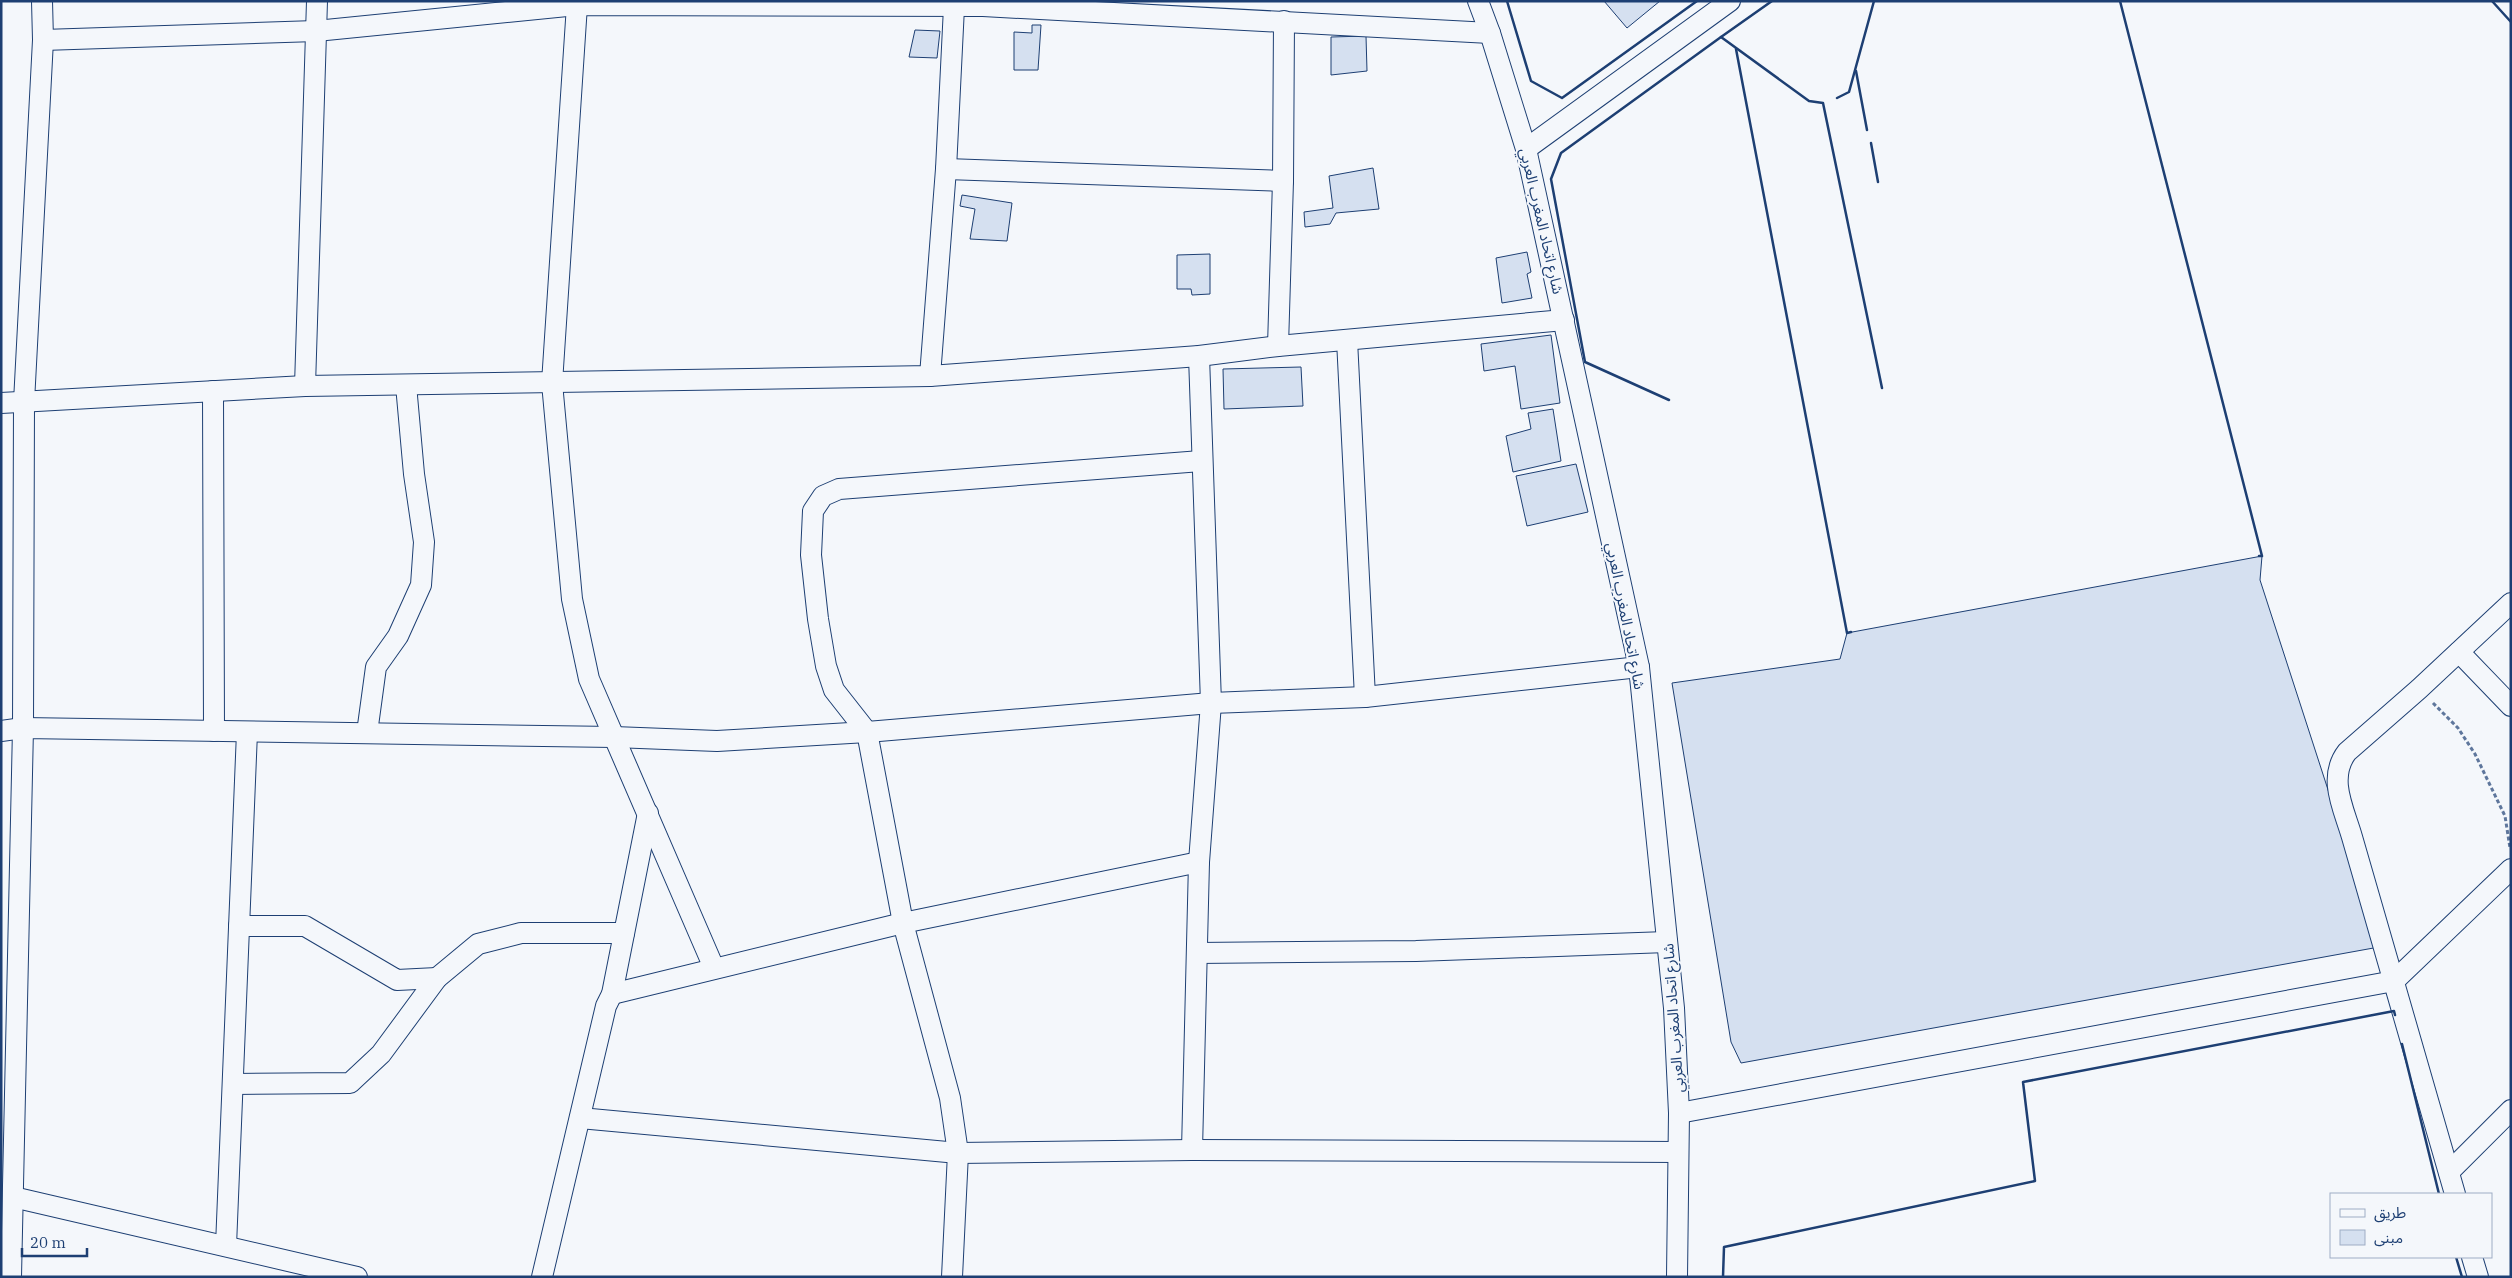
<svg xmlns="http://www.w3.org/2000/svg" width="2512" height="1278" viewBox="0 0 2512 1278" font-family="'IBM Plex Serif','Noto Sans Arabic',serif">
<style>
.building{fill:#d5e0f0;stroke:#1d3f73}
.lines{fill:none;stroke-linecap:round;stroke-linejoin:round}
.street-casing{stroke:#1d3f73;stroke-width:22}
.path{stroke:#5e769c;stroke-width:3;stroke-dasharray:4 2.5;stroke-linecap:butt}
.street{stroke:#f4f7fb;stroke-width:20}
.wall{stroke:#1d3f73;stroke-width:2.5}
.labels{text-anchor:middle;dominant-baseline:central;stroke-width:4;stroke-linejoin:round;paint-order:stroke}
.street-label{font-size:15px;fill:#1d3f73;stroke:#f4f7fb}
</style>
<rect width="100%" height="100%" fill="#f4f7fb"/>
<g class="building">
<polygon points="1604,1 1660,1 1627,28"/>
<polygon points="1032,25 1041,25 1038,70 1014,70 1014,32 1032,33"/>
<polygon points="915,30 940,31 937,58 909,57"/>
<polygon points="1366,36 1367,71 1331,75 1331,37"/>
<polygon points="1373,168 1379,209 1336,213 1330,224 1305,227 1304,212 1333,208 1329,176"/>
<polygon points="962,195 1012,203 1007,241 970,239 975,209 960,206"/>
<polygon points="1527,252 1531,272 1527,274 1532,298 1502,303 1496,258"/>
<polygon points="1210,254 1210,294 1192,295 1191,289 1177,289 1177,255"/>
<polygon points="1551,335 1560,403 1521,409 1515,366 1484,371 1481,344"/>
<polygon points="1301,367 1303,406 1224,409 1223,369"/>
<polygon points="1553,409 1561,461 1513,472 1506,436 1531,429 1528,413"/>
<polygon points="1576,464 1588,512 1527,526 1516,476"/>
<polygon points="2262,556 2260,580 2379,947 1741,1063 1731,1042 1672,683 1840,659 1847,633"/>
</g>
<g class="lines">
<g class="street-casing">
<g id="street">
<polyline points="1478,1 1490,33 1526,149 1639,667 1674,1008 1679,1113 1677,1277"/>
<polyline points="577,5 552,383 572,599 589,679 714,968"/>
<polyline points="43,40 316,31 577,5 983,6 1490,33"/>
<polyline points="1526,149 1730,1"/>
<polyline points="946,169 1283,181"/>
<polyline points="1347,340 1365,697"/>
<polyline points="1278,346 1283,181 1284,21"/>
<polyline points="930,376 946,169 954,7"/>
<polyline points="305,386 317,1"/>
<polyline points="213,391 214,731"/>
<polyline points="1,403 305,386 930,376 1199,356 1278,346 1564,320"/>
<polyline points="2459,652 2511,706"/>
<polyline points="1,731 23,728 614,737 717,741 867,732 1211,703 1365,697 1639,667"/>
<polyline points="367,733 376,667 398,636 421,585 424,542 414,474 406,385"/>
<polyline points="239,926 305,926 397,980 437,978"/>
<polyline points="1197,953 1416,951 1667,942"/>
<polyline points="612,994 903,923 1199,862"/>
<polyline points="233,1084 350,1083 381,1054 437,978 478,944 521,933 624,933"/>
<polyline points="1679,1113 2394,981 2511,869"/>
<polyline points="580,1118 958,1153 1192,1150 1678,1152"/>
<polyline points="1192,1150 1199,862 1211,703 1199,356"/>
<polyline points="2449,1172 2511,1110"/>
<path d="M 2455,1194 L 2352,837 C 2344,809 2327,778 2347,752 L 2419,689 L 2511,603"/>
<polyline points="13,1197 357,1277"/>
<polyline points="226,1246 247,732"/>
<polyline points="2472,1257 2478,1277"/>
<polyline points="11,1277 23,728 24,402 43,40 42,1"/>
<polyline points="542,1277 606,1006 612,994 648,813"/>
<polyline points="952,1277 958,1153 950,1098 903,923 867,732 834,690 826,666 818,619 811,555 813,511 823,496 839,489 1201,461"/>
</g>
</g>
<polyline class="path" points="2433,703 2458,728 2475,754 2505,816 2510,848"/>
<use href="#street" class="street"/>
<g class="wall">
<polyline points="1507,1 1531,81 1562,98 1697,1"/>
<polyline points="2120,1 2262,556 2259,556"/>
<polyline points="2492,1 2511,22"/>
<polyline points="1721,37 1772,1"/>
<polyline points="1736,49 1847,633 1851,632"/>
<polyline points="1856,71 1867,130"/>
<polyline points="1837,98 1849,92 1874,1"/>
<polyline points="1871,143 1878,182"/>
<polyline points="1669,400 1585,362 1551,179 1561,153 1721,37 1809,101 1823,103 1882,388"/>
<polyline points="2402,1044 2439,1194"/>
<polyline points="2456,1257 2462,1277"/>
<polyline points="1723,1277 1724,1247 2035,1181 2023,1082 2394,1011 2395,1015"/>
</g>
</g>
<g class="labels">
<g class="street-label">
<text transform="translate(1542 221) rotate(77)">شارع اتحاد المغرب العربي</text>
<text transform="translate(1626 616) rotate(79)">شارع اتحاد المغرب العربي</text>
<text transform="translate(1673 1018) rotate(-94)">شارع اتحاد المغرب العربي</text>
</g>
</g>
<rect width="2512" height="1278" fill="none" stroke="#1d3f73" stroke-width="5"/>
<rect x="2330" y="1193" width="162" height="65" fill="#f4f7fb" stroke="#9eadc5"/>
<rect x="2340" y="1209" width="25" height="8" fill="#f4f7fb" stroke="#9eadc5"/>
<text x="2374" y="1218" font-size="15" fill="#1d3f73">طريق</text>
<rect x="2340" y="1230" width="25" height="15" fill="#d5e0f0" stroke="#9eadc5"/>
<text x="2374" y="1243" font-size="15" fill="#1d3f73">مبنى</text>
<path d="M22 1248v8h65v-8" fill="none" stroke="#1d3f73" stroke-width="2.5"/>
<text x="30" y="1248" font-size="15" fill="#1d3f73" stroke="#f4f7fb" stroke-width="4" paint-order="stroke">20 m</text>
</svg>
